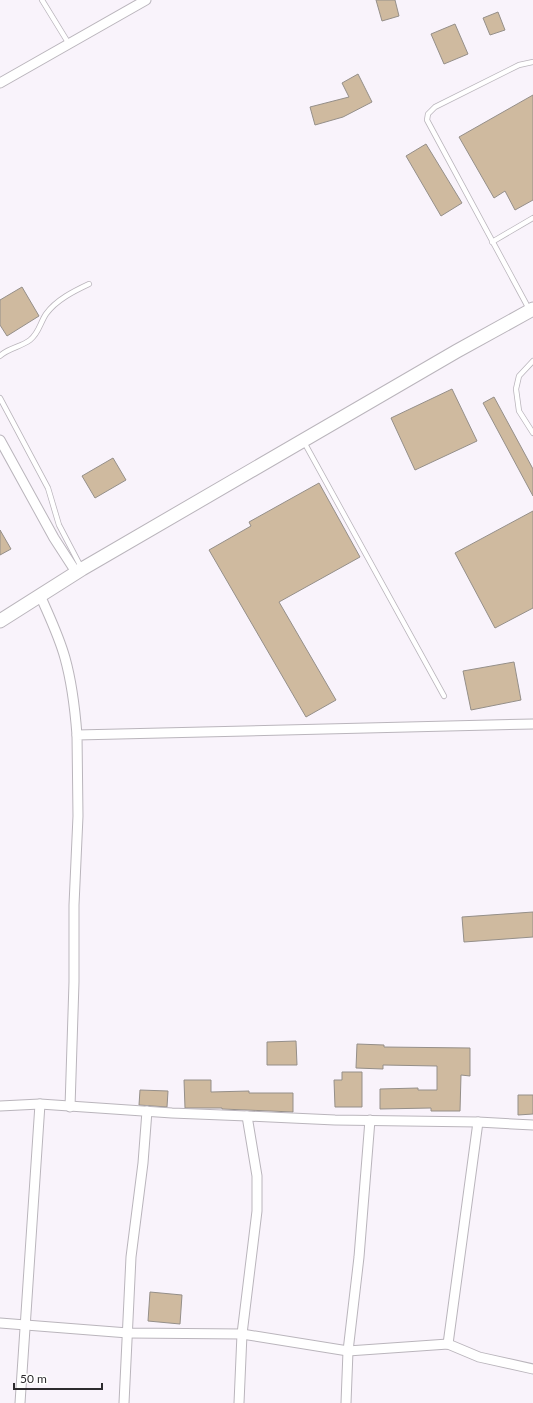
<svg xmlns="http://www.w3.org/2000/svg" width="533" height="1403" viewBox="0 0 533 1403" font-family="Lato,sans-serif">
<style>
.building{fill:#cfba9f;stroke:#958f89}
.lines{fill:none;stroke-linecap:round;stroke-linejoin:round}
.lane-casing{stroke:#bab5bc;stroke-width:6}
.street-casing{stroke:#bab5bc;stroke-width:11}
.secondary-casing{stroke:#bab5bc;stroke-width:15}
.lane{stroke:#fff;stroke-width:4.5}
.street{stroke:#fff;stroke-width:9}
.secondary{stroke:#fff;stroke-width:13}
</style>
<rect width="100%" height="100%" fill="#f9f3fb"/>
<g class="building">
<polygon points="376,0 395,0 399,16 382,21"/>
<polygon points="498,12 505,30 490,35 483,18"/>
<polygon points="455,24 468,54 444,64 431,34"/>
<polygon points="358,74 372,102 343,117 315,125 310,107 349,97 342,83"/>
<polygon points="533,95 533,200 515,210 505,191 494,198 459,137"/>
<polygon points="426,144 462,203 441,216 406,156"/>
<polygon points="22,287 39,316 7,336 0,325 0,300"/>
<polygon points="452,389 477,441 415,470 391,418"/>
<polygon points="494,397 533,469 533,496 483,403"/>
<polygon points="113,458 126,480 95,498 82,476"/>
<polygon points="319,483 360,557 279,602 336,700 306,717 209,550 251,526 249,522"/>
<polygon points="533,511 533,608 495,628 455,553"/>
<polygon points="0,530 11,549 0,555"/>
<polygon points="514,662 521,700 471,710 463,671"/>
<polygon points="533,912 533,937 464,942 462,917"/>
<polygon points="296,1041 297,1065 267,1065 267,1042"/>
<polygon points="357,1044 384,1045 384,1047 470,1048 470,1076 461,1075 460,1111 431,1111 431,1108 380,1109 380,1089 418,1088 418,1090 437,1090 437,1066 383,1065 383,1069 356,1068"/>
<polygon points="342,1072 362,1072 362,1107 335,1107 334,1080 342,1080"/>
<polygon points="184,1080 211,1080 211,1092 249,1091 249,1093 293,1093 293,1112 222,1109 222,1108 185,1108"/>
<polygon points="140,1090 168,1091 167,1107 139,1105"/>
<polygon points="518,1095 533,1095 533,1114 518,1115"/>
<polygon points="150,1292 182,1295 180,1324 148,1321"/>
</g>
<g class="lines">
<g class="lane-casing">
<g id="lane">
<polyline points="42,0 69,44"/>
<polyline points="492,242 533,218"/>
<polyline points="529,309 427,120 428,114 435,107 519,65 533,62"/>
<path d="M 0,356 C 8,348 21,347 30,340 C 39,333 40,323 46,314 C 56,300 74,291 89,284"/>
<polyline points="533,361 519,376 516,389 519,411 533,433"/>
<polyline points="0,398 48,488 59,525 81,567"/>
<polyline points="304,442 444,696"/>
</g>
</g>
<g class="street-casing">
<g id="street">
<polyline points="0,83 146,0"/>
<polyline points="0,440 54,538 76,572"/>
<path d="M 40,595 C 49,616 59,636 65,658 C 72,683 75,709 77,735"/>
<polyline points="0,1106 40,1104 172,1113 247,1116 335,1120 478,1122 533,1125"/>
<polyline points="70,1107 74,982 74,905 78,816 77,735 533,724"/>
<polyline points="0,1323 128,1333 242,1334 348,1351 448,1344 479,1357 533,1369"/>
<polyline points="448,1344 478,1122"/>
<polyline points="20,1403 40,1104"/>
<polyline points="124,1403 131,1257 143,1163 147,1111"/>
<polyline points="239,1403 242,1334 257,1211 257,1176 247,1116"/>
<polyline points="346,1403 348,1351 359,1257 370,1120"/>
</g>
</g>
<g class="secondary-casing">
<polyline id="secondary" points="0,621 82,569 457,351 533,309"/>
</g>
<use href="#lane" class="lane"/>
<use href="#street" class="street"/>
<use href="#secondary" class="secondary"/>
</g>
<path d="M14 1383v6h88v-6" fill="none" stroke="#2d2b2e" stroke-width="2"/>
<text x="20" y="1383" font-size="12" fill="#2d2b2e" stroke="#ffffff" stroke-width="3" paint-order="stroke">50 m</text>
</svg>
